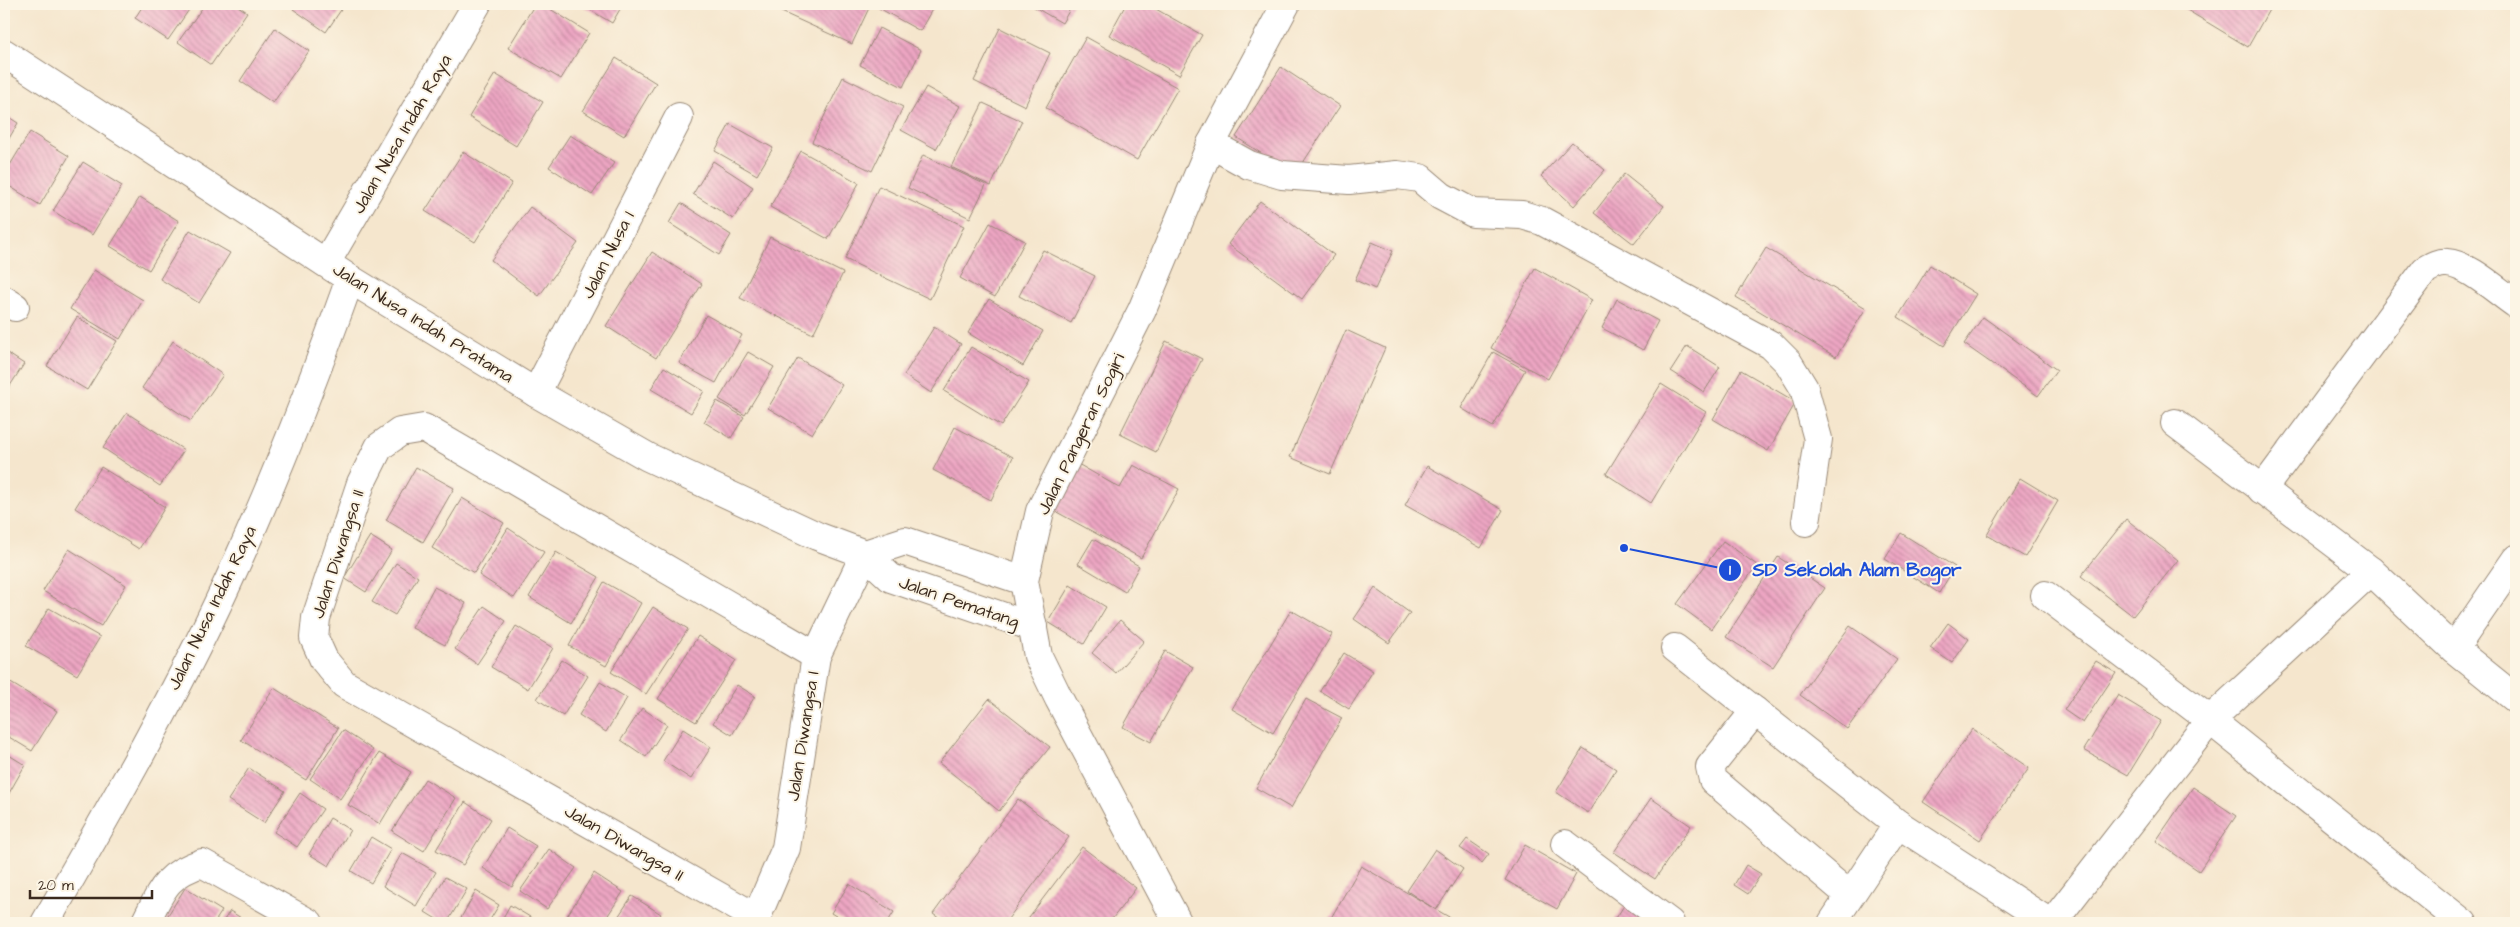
<svg xmlns="http://www.w3.org/2000/svg" width="2520" height="927" viewBox="0 0 2520 927" font-family="'Architects Daughter',sans-serif">
<style>
.building{fill:url(#building-back-hatch)}
.lines{fill:none;stroke-linecap:round;stroke-linejoin:round}
.street-casing{stroke:#988876;stroke-width:30}
.secondary-casing{stroke:#988876;stroke-width:30}
.street{stroke:#fff;stroke-width:28}
.secondary{stroke:#fff;stroke-width:28}
.labels{text-anchor:middle;dominant-baseline:central;stroke-width:4;stroke-linejoin:round;paint-order:stroke}
.street-label{font-size:18px;fill:#3b2a1e;stroke:#fcf5e5}
.leader{fill:none;stroke:#1d4ed8;stroke-width:2}
.callout-dot{fill:#1d4ed8;stroke:#fcf5e5;stroke-width:2}
.mark-label{font-size:15px;text-anchor:middle;font-weight:bold;fill:#fff}
.callout-label{font-size:19px;text-anchor:middle;font-weight:bold;fill:#1d4ed8;stroke:#fcf5e5;stroke-width:4;stroke-linejoin:round;paint-order:stroke}
</style>
<defs>
<pattern id="building-back-hatch" width="6" height="6" patternUnits="userSpaceOnUse" patternTransform="scale(1.25)"><rect width="6" height="6" fill="#eda6c3"/><path d="M-1 5l2 2M0 0l6 6M5-1l2 2" fill="none" stroke="#c1879e"/></pattern>
</defs>
<rect width="100%" height="100%" fill="#fcf5e5"/>
<filter id="ink" filterUnits="userSpaceOnUse"><feTurbulence type="fractalNoise" baseFrequency=".02" numOctaves="2"/><feDisplacementMap in="SourceGraphic" scale="10" xChannelSelector="R" yChannelSelector="G"/><feConvolveMatrix kernelMatrix="1 2 1 2 8 2 1 2 1" color-interpolation-filters="sRGB"/></filter>
<filter id="wash" filterUnits="userSpaceOnUse"><feTurbulence type="fractalNoise" baseFrequency=".0096" numOctaves="4" result="noise"/><feDisplacementMap in="SourceGraphic" scale="20" xChannelSelector="R" yChannelSelector="G"/><feGaussianBlur stdDeviation="1.12" result="paint"/><feColorMatrix in="noise" values="0 0 0 0 0 0 0 0 0 0 0 0 0 0 0 0 0 1.4 0 .05"/><feComposite in="paint" operator="in"/></filter>
<g filter="url(#wash)">
<rect width="100%" height="100%" fill="#f5e6cd"/>
<g id="blocks">
<g class="building">
<polygon points="144,4 193,4 168,40 135,18"/>
<polygon points="205,4 235,4 247,12 211,65 178,42"/>
<polygon points="297,4 345,4 326,32 293,9"/>
<polygon points="535,4 542,4 589,33 561,79 508,48"/>
<polygon points="580,4 623,4 612,23"/>
<polygon points="764,4 860,4 869,8 852,44"/>
<polygon points="879,4 935,4 920,31 877,7"/>
<polygon points="1029,4 1073,4 1062,23"/>
<polygon points="1126,4 1147,4 1202,35 1179,75 1109,35"/>
<polygon points="2177,4 2264,4 2270,8 2248,47"/>
<polygon points="275,28 309,51 273,103 240,81"/>
<polygon points="879,28 921,50 903,87 860,65"/>
<polygon points="1000,28 1050,53 1025,106 974,81"/>
<polygon points="1086,37 1178,88 1137,160 1046,108"/>
<polygon points="616,58 656,83 624,136 583,111"/>
<polygon points="1281,67 1340,106 1295,175 1236,137"/>
<polygon points="495,74 543,102 516,146 469,117"/>
<polygon points="843,77 903,107 872,171 812,142"/>
<polygon points="926,87 960,106 936,149 901,130"/>
<polygon points="983,103 1022,121 991,186 951,167"/>
<polygon points="4,114 18,123 4,147"/>
<polygon points="730,124 773,148 757,175 715,151"/>
<polygon points="30,132 69,156 40,205 4,183 4,175"/>
<polygon points="570,135 614,163 592,195 549,167"/>
<polygon points="1572,142 1605,170 1574,206 1541,176"/>
<polygon points="801,151 859,183 828,239 770,207"/>
<polygon points="463,152 512,183 475,242 425,211"/>
<polygon points="923,155 986,185 970,218 908,188"/>
<polygon points="713,161 753,187 733,219 693,194"/>
<polygon points="83,162 122,186 92,235 53,211"/>
<polygon points="1624,174 1664,206 1634,244 1594,213"/>
<polygon points="879,186 964,226 930,299 845,259"/>
<polygon points="140,197 179,221 149,270 110,246"/>
<polygon points="1260,201 1334,255 1302,299 1228,244"/>
<polygon points="681,203 731,235 719,255 669,223"/>
<polygon points="530,207 578,243 539,296 491,260"/>
<polygon points="990,223 1025,241 995,297 960,278"/>
<polygon points="190,230 230,253 199,303 160,279"/>
<polygon points="770,237 843,273 813,334 740,298"/>
<polygon points="1372,242 1393,251 1375,289 1355,280"/>
<polygon points="1766,248 1866,308 1836,357 1736,297"/>
<polygon points="1043,250 1095,276 1071,323 1019,296"/>
<polygon points="652,252 702,284 656,358 606,326"/>
<polygon points="1930,265 1976,294 1944,346 1898,317"/>
<polygon points="1535,268 1592,300 1548,379 1491,348"/>
<polygon points="94,270 143,300 120,339 70,309"/>
<polygon points="989,299 1043,331 1023,366 968,333"/>
<polygon points="1617,299 1658,321 1643,350 1602,328"/>
<polygon points="706,315 742,335 716,383 679,363"/>
<polygon points="77,317 117,341 87,390 47,366"/>
<polygon points="1983,317 2057,370 2038,396 1964,344"/>
<polygon points="934,327 961,344 931,393 904,375"/>
<polygon points="1346,330 1385,348 1330,474 1290,457"/>
<polygon points="173,341 223,375 191,421 142,388"/>
<polygon points="1166,341 1202,359 1156,452 1120,434"/>
<polygon points="1687,346 1720,367 1704,392 1671,371"/>
<polygon points="971,347 1029,382 1001,426 944,391"/>
<polygon points="4,351 24,364 4,395"/>
<polygon points="748,352 774,367 745,415 719,399"/>
<polygon points="1493,352 1525,370 1493,427 1461,408"/>
<polygon points="798,358 842,385 812,434 768,408"/>
<polygon points="664,367 704,391 691,413 651,389"/>
<polygon points="1741,370 1796,402 1768,451 1713,419"/>
<polygon points="1661,384 1706,412 1651,503 1606,474"/>
<polygon points="717,401 744,417 731,438 704,422"/>
<polygon points="127,413 184,450 160,486 103,448"/>
<polygon points="955,427 1013,457 991,500 933,470"/>
<polygon points="1078,464 1120,488 1133,465 1179,489 1141,558 1053,510"/>
<polygon points="1427,466 1503,510 1481,548 1405,505"/>
<polygon points="101,467 165,507 139,549 75,508"/>
<polygon points="416,467 454,488 423,542 386,520"/>
<polygon points="2020,478 2058,501 2025,557 1987,535"/>
<polygon points="462,498 504,523 474,573 432,548"/>
<polygon points="2126,519 2178,560 2133,616 2081,576"/>
<polygon points="508,528 544,552 514,598 479,575"/>
<polygon points="1901,533 1955,567 1939,593 1885,559"/>
<polygon points="370,536 392,550 366,592 344,578"/>
<polygon points="1093,539 1139,566 1125,592 1078,564"/>
<polygon points="1723,541 1757,565 1711,629 1677,604"/>
<polygon points="69,549 126,585 101,626 43,591"/>
<polygon points="556,552 599,577 571,623 529,597"/>
<polygon points="1778,557 1825,588 1773,667 1726,637"/>
<polygon points="396,563 418,577 395,615 372,602"/>
<polygon points="604,582 641,603 606,666 569,646"/>
<polygon points="1070,585 1106,607 1084,644 1048,622"/>
<polygon points="434,587 466,603 445,645 412,628"/>
<polygon points="1375,588 1410,613 1389,643 1354,619"/>
<polygon points="484,606 506,621 477,664 455,649"/>
<polygon points="653,607 688,629 646,694 611,672"/>
<polygon points="49,608 100,637 77,675 26,646"/>
<polygon points="1291,610 1332,634 1273,733 1232,709"/>
<polygon points="1120,620 1144,641 1116,673 1092,653"/>
<polygon points="1948,623 1969,639 1952,663 1930,648"/>
<polygon points="516,626 553,648 528,689 491,667"/>
<polygon points="1850,626 1897,659 1847,729 1800,695"/>
<polygon points="698,636 736,660 696,722 658,699"/>
<polygon points="1165,651 1193,667 1151,742 1123,727"/>
<polygon points="1344,653 1373,671 1349,709 1320,691"/>
<polygon points="562,660 588,676 563,716 537,699"/>
<polygon points="2096,661 2116,673 2083,723 2064,710"/>
<polygon points="4,679 57,711 32,751 4,734"/>
<polygon points="600,682 627,698 606,732 579,715"/>
<polygon points="737,685 755,696 732,735 713,723"/>
<polygon points="274,688 338,728 306,780 241,740"/>
<polygon points="2118,695 2161,721 2128,775 2084,750"/>
<polygon points="989,699 1050,747 999,811 939,763"/>
<polygon points="1306,699 1342,718 1291,808 1256,788"/>
<polygon points="642,708 667,725 646,757 621,740"/>
<polygon points="683,729 711,747 691,779 663,761"/>
<polygon points="1972,729 2029,768 1980,840 1923,802"/>
<polygon points="343,730 373,750 340,799 310,779"/>
<polygon points="1583,748 1616,769 1588,813 1556,792"/>
<polygon points="4,752 25,765 4,802"/>
<polygon points="379,753 411,772 380,824 348,805"/>
<polygon points="249,768 285,791 264,823 228,800"/>
<polygon points="425,779 456,798 424,851 392,831"/>
<polygon points="2193,787 2236,816 2199,871 2156,841"/>
<polygon points="300,793 323,809 297,847 274,832"/>
<polygon points="1651,798 1691,826 1655,879 1614,852"/>
<polygon points="1018,799 1069,837 1005,923 946,923 933,914"/>
<polygon points="465,802 491,819 463,865 436,850"/>
<polygon points="330,818 350,830 329,866 309,854"/>
<polygon points="507,828 536,846 512,887 483,868"/>
<polygon points="371,837 391,849 371,883 351,871"/>
<polygon points="1467,839 1489,854 1482,863 1460,848"/>
<polygon points="1525,845 1576,874 1557,909 1505,880"/>
<polygon points="1082,847 1136,888 1109,923 1029,923 1026,921"/>
<polygon points="549,849 576,868 547,909 520,891"/>
<polygon points="1435,849 1463,869 1436,910 1407,891"/>
<polygon points="402,853 436,872 416,906 383,886"/>
<polygon points="1746,865 1761,874 1748,894 1734,885"/>
<polygon points="1361,866 1449,917 1446,923 1328,923"/>
<polygon points="594,873 623,892 603,923 578,923 567,916"/>
<polygon points="445,877 467,889 447,923 443,923 425,912"/>
<polygon points="849,884 894,912 887,923 847,923 831,913"/>
<polygon points="185,888 222,911 214,923 163,923"/>
<polygon points="476,891 499,905 488,923 458,923"/>
<polygon points="632,896 661,914 655,923 614,923"/>
<polygon points="1625,904 1654,923 1613,923"/>
<polygon points="510,905 540,923 500,923"/>
<polygon points="230,911 249,923 222,923"/>
</g>
</g>
</g>
<g filter="url(#ink)">
<use href="#blocks" fill-opacity="0" stroke="#988876" stroke-width="1"/>
<g class="lines">
<g class="street-casing">
<g id="street">
<polyline points="4,53 350,279 536,393 648,457 817,536 865,554 891,578 1033,627"/>
<polyline points="1211,144 1249,165 1282,175 1349,180 1397,175 1420,178 1441,196 1473,213 1522,215 1542,221 1771,345 1788,362 1804,388 1818,439 1806,522"/>
<polyline points="326,263 477,4"/>
<polyline points="4,300 15,307"/>
<polyline points="536,393 679,117"/>
<polyline points="2175,423 2371,571 2454,649 2516,699"/>
<path d="M 2262,490 L 2425,270 C 2432,266 2438,262 2447,263 C 2468,264 2498,292 2516,304"/>
<polyline points="865,554 905,541 1024,581"/>
<polyline points="2045,595 2210,720 2463,923"/>
<polyline points="1675,648 1898,824 2050,923"/>
<polyline points="2454,649 2516,559"/>
<polyline points="1755,711 1710,767 1713,780 1849,895"/>
<polyline points="1565,844 1670,923"/>
<polyline points="757,918 344,684 324,660 314,638 316,618 361,483 379,447 400,432 424,428 816,656"/>
<path d="M 45,923 C 113,805 182,685 238,560 C 280,468 316,374 350,279"/>
<path d="M 145,923 C 162,890 165,875 202,863 L 309,923"/>
<polyline points="754,923 786,848 816,656 865,554"/>
<polyline points="1832,923 1898,824"/>
<polyline points="2052,923 2210,720 2371,571"/>
</g>
</g>
<g class="secondary-casing">
<polyline id="secondary" points="1178,923 1059,699 1038,656 1024,581 1040,511 1142,310 1211,144 1286,4"/>
</g>
<use href="#street" class="street"/>
<use href="#secondary" class="secondary"/>
</g>
</g>
<g class="labels">
<g class="street-label">
<text transform="translate(402 134) rotate(-60)">Jalan Nusa Indah Raya</text>
<text transform="translate(608 255) rotate(-63)">Jalan Nusa 1</text>
<text transform="translate(423 323) rotate(32)">Jalan Nusa Indah Pratama</text>
<text transform="translate(1081 434) rotate(-64)">Jalan Pangeran Sogiri</text>
<text transform="translate(338 554) rotate(-72)">Jalan Diwangsa II</text>
<text transform="translate(959 602) rotate(19)">Jalan Pematang</text>
<text transform="translate(212 608) rotate(-64)">Jalan Nusa Indah Raya</text>
<text transform="translate(803 736) rotate(-81)">Jalan Diwangsa I</text>
<text transform="translate(624 843) rotate(30)">Jalan Diwangsa II</text>
</g>
</g>
<path class="leader" d="M1624 548L1730 570"/>
<g class="callout-dot">
<circle cx="1624" cy="548" r="5"/>
<circle cx="1730" cy="570" r="12"/>
</g>
<g class="mark-label">
<text x="1730" y="575">1</text>
</g>
<g class="callout-label">
<text x="1857" y="576">SD Sekolah Alam Bogor</text>
</g>
<rect width="2520" height="927" fill="none" stroke="#fcf5e5" stroke-width="20"/>
<path d="M30 890v8h122v-8" fill="none" stroke="#3b2a1e" stroke-width="2.5"/>
<text x="38" y="890" font-size="15" fill="#3b2a1e" stroke="#fcf5e5" stroke-width="4" paint-order="stroke">20 m</text>
</svg>
